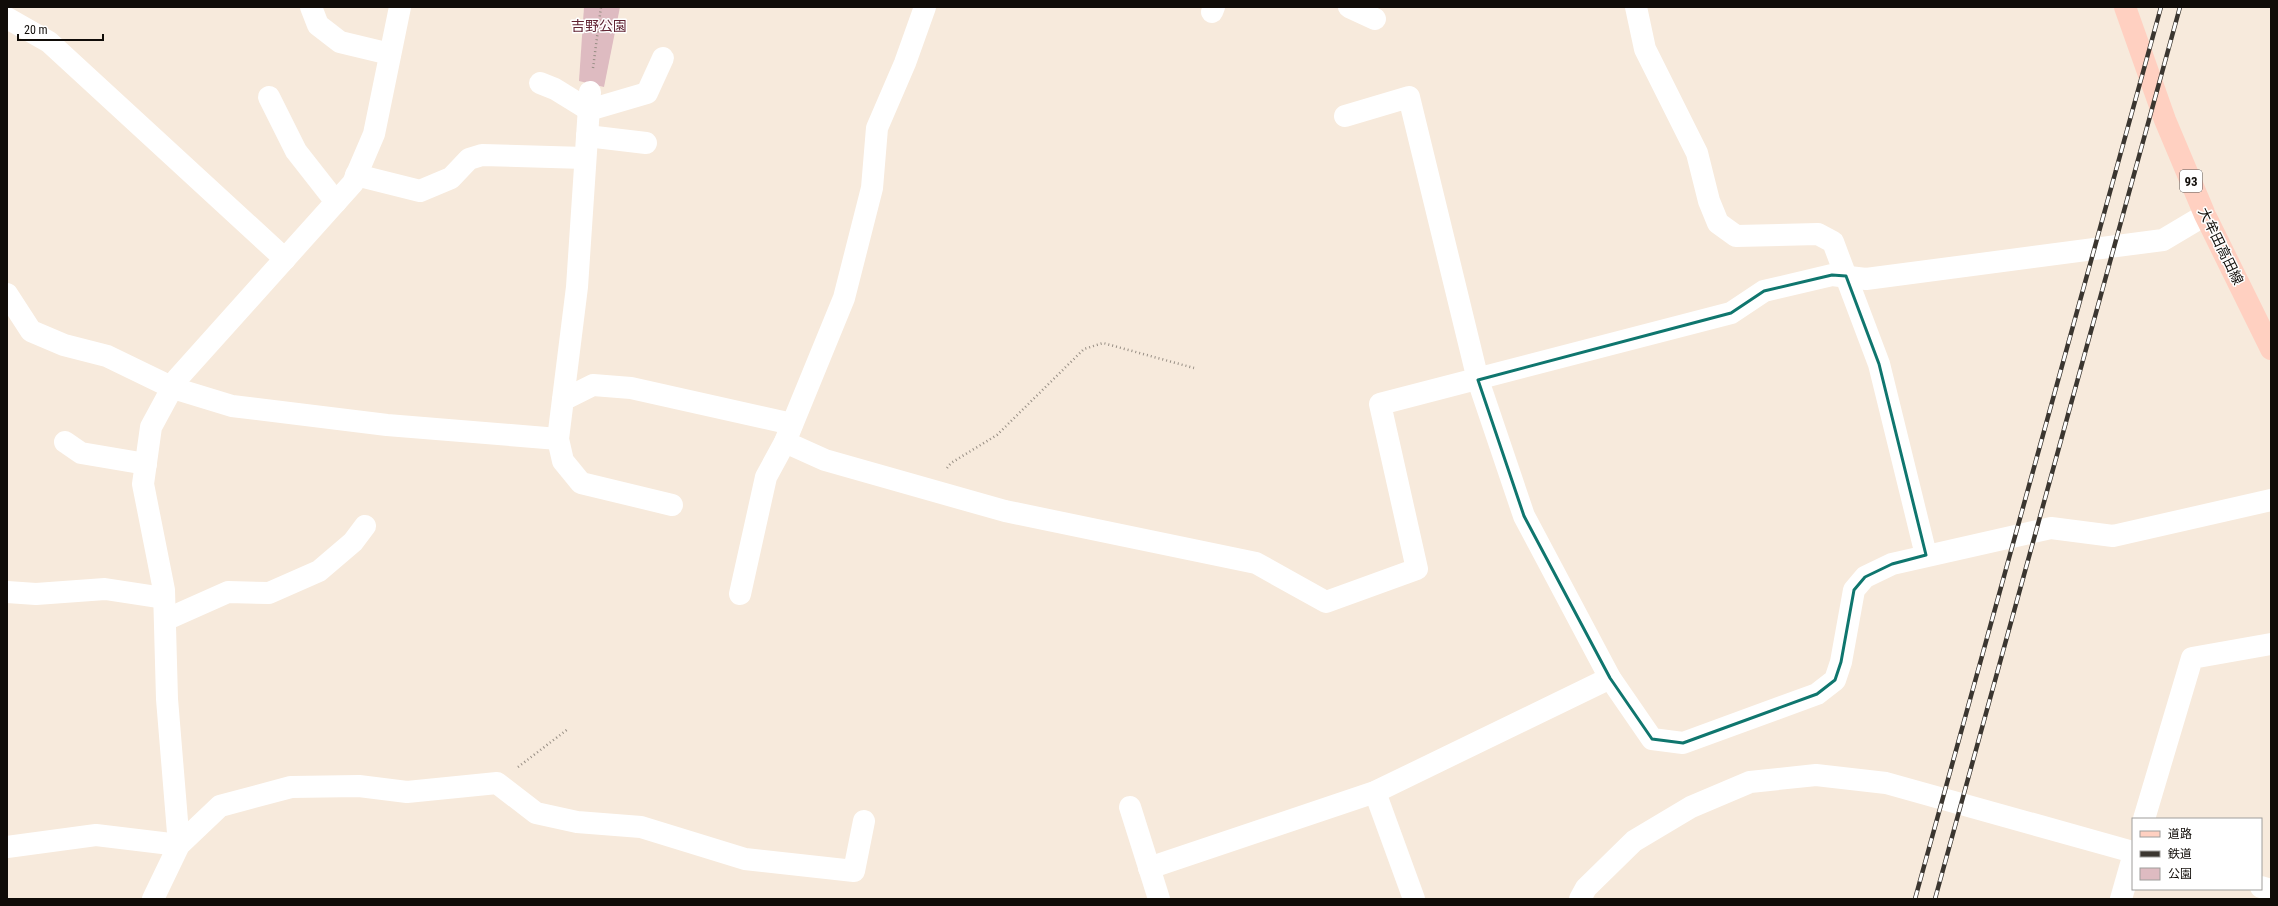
<svg xmlns="http://www.w3.org/2000/svg" width="2278" height="906" viewBox="0 0 2278 906" font-family="'Roboto Condensed','Noto Sans JP',sans-serif">
<style>
.green{fill:#debbc1}
.lines{fill:none;stroke-linecap:round;stroke-linejoin:round}
.path{stroke:#978e84;stroke-width:2.5;stroke-dasharray:1 3;stroke-linecap:butt}
.minor{stroke:#fff;stroke-width:22}
.major{stroke:#ffd0c1;stroke-width:22}
.rail-casing{stroke:#3b3630;stroke-width:4.5}
.rail{stroke:#fff;stroke-width:3;stroke-dasharray:9;stroke-linecap:butt}
.marked{fill:none;stroke:#0f766e;stroke-width:3;stroke-linejoin:round}
.labels{text-anchor:middle;dominant-baseline:central;stroke-width:3;stroke-linejoin:round;paint-order:stroke}
.shield{fill:#fff;stroke:#585552;stroke-width:1}
.shield-label{font-size:13px;font-weight:bold;fill:#100c08}
.park-label{font-size:14px;fill:#612434;stroke:#fff}
.street-label{font-size:14px;fill:#100c08;stroke:#fff}
</style>
<rect width="100%" height="100%" fill="#f7eadc"/>
<polygon class="green" points="584,7 620,7 604,87 579,81"/>
<g class="lines">
<g class="path">
<polyline points="593,68 601,7"/>
<polyline points="947,468 951,463 997,435 1084,349 1103,343 1194,368"/>
<polyline points="518,767 568,729"/>
</g>
<g class="minor">
<polyline points="311,7 318,25 340,42 390,54"/>
<polyline points="1349,7 1375,19"/>
<polyline points="1636,7 1645,49 1697,153 1709,201 1718,223 1736,236 1818,234 1833,242 1879,364 1926,555"/>
<polyline points="1212,12 1214,7"/>
<polyline points="7,18 49,42 285,259"/>
<polyline points="540,83 555,89 589,110 647,93 663,58"/>
<polyline points="590,92 577,287 558,439 563,461 581,483 672,505"/>
<polyline points="269,97 296,151 336,202"/>
<polyline points="1345,116 1409,97 1478,380 1524,516 1610,678 1652,739 1683,743 1817,694 1835,680 1841,662 1854,590 1865,577 1892,564 2051,528 2113,536 2271,500"/>
<polyline points="587,136 646,143"/>
<polyline points="356,175 420,191 451,178 469,159 482,155 585,158"/>
<polyline points="7,294 31,331 64,345 107,356 173,388 232,406 387,425 558,439"/>
<polyline points="563,400 593,385 631,388 792,424"/>
<polyline points="65,442 81,453 146,464"/>
<polyline points="785,442 825,460 1005,511 1256,563 1326,602 1417,569 1380,404 1731,313 1764,291 1832,275 1866,279 2163,240 2205,215"/>
<polyline points="7,592 36,594 105,589 164,598"/>
<polyline points="740,594 766,477 785,442 844,298 872,188 877,128 905,63 925,7"/>
<polyline points="165,620 228,592 269,593 319,571 353,542 365,526"/>
<polyline points="1375,792 1414,899"/>
<polyline points="1130,807 1159,899"/>
<polyline points="2144,819 2192,658 2271,644"/>
<polyline points="179,845 167,699 164,590 143,484 151,427 177,379 353,183 374,134 400,7"/>
<polyline points="7,847 96,835 179,845"/>
<polyline points="1149,868 1375,792 1610,678"/>
<polyline points="2261,887 2271,890"/>
<polyline points="153,899 179,845 220,806 291,787 359,786 407,792 497,783 536,813 577,822 641,827 745,859 854,871 864,821"/>
<polyline points="1580,899 1586,888 1634,841 1691,807 1750,782 1816,775 1886,783 2133,852"/>
<polyline points="2121,899 2133,857"/>
</g>
<polyline class="major" points="2125,7 2165,120 2205,215 2271,349"/>
<g class="rail-casing">
<g id="rail">
<polyline points="1915,899 2161,7"/>
<polyline points="1935,899 2180,7"/>
</g>
</g>
<use href="#rail" class="rail"/>
</g>
<path class="marked" d="M 1832,275 L 1846,276 L 1879,364 L 1926,555 L 1892,564 L 1865,577 L 1854,590 L 1841,662 L 1835,680 L 1817,694 L 1683,743 L 1652,739 L 1610,678 L 1524,516 L 1478,380 L 1731,313 L 1764,291 Z"/>
<g class="labels">
<rect class="shield" x="2180" y="170" width="22" height="22" rx="3"/>
<g class="shield-label">
<text x="2191" y="181">93</text>
</g>
<g class="park-label">
<text x="599" y="26">吉野公園</text>
</g>
<g class="street-label">
<text transform="translate(2221 246) rotate(64)">大牟田高田線</text>
</g>
</g>
<rect width="2278" height="906" fill="none" stroke="#100c08" stroke-width="16"/>
<rect x="2132" y="818" width="130" height="72" fill="#ffffff" stroke="#9f9e9c"/>
<rect x="2140" y="831" width="20" height="6" fill="#ffd0c1" stroke="#9f9e9c"/>
<text x="2168" y="838" font-size="12" fill="#100c08">道路</text>
<rect x="2140" y="851" width="20" height="6" fill="#3b3630" stroke="#9f9e9c"/>
<text x="2168" y="858" font-size="12" fill="#100c08">鉄道</text>
<rect x="2140" y="868" width="20" height="12" fill="#debbc1" stroke="#9f9e9c"/>
<text x="2168" y="878" font-size="12" fill="#100c08">公園</text>
<path d="M18 34v6h85v-6" fill="none" stroke="#100c08" stroke-width="2"/>
<text x="24" y="34" font-size="12" fill="#100c08" stroke="#ffffff" stroke-width="3" paint-order="stroke">20 m</text>
</svg>
